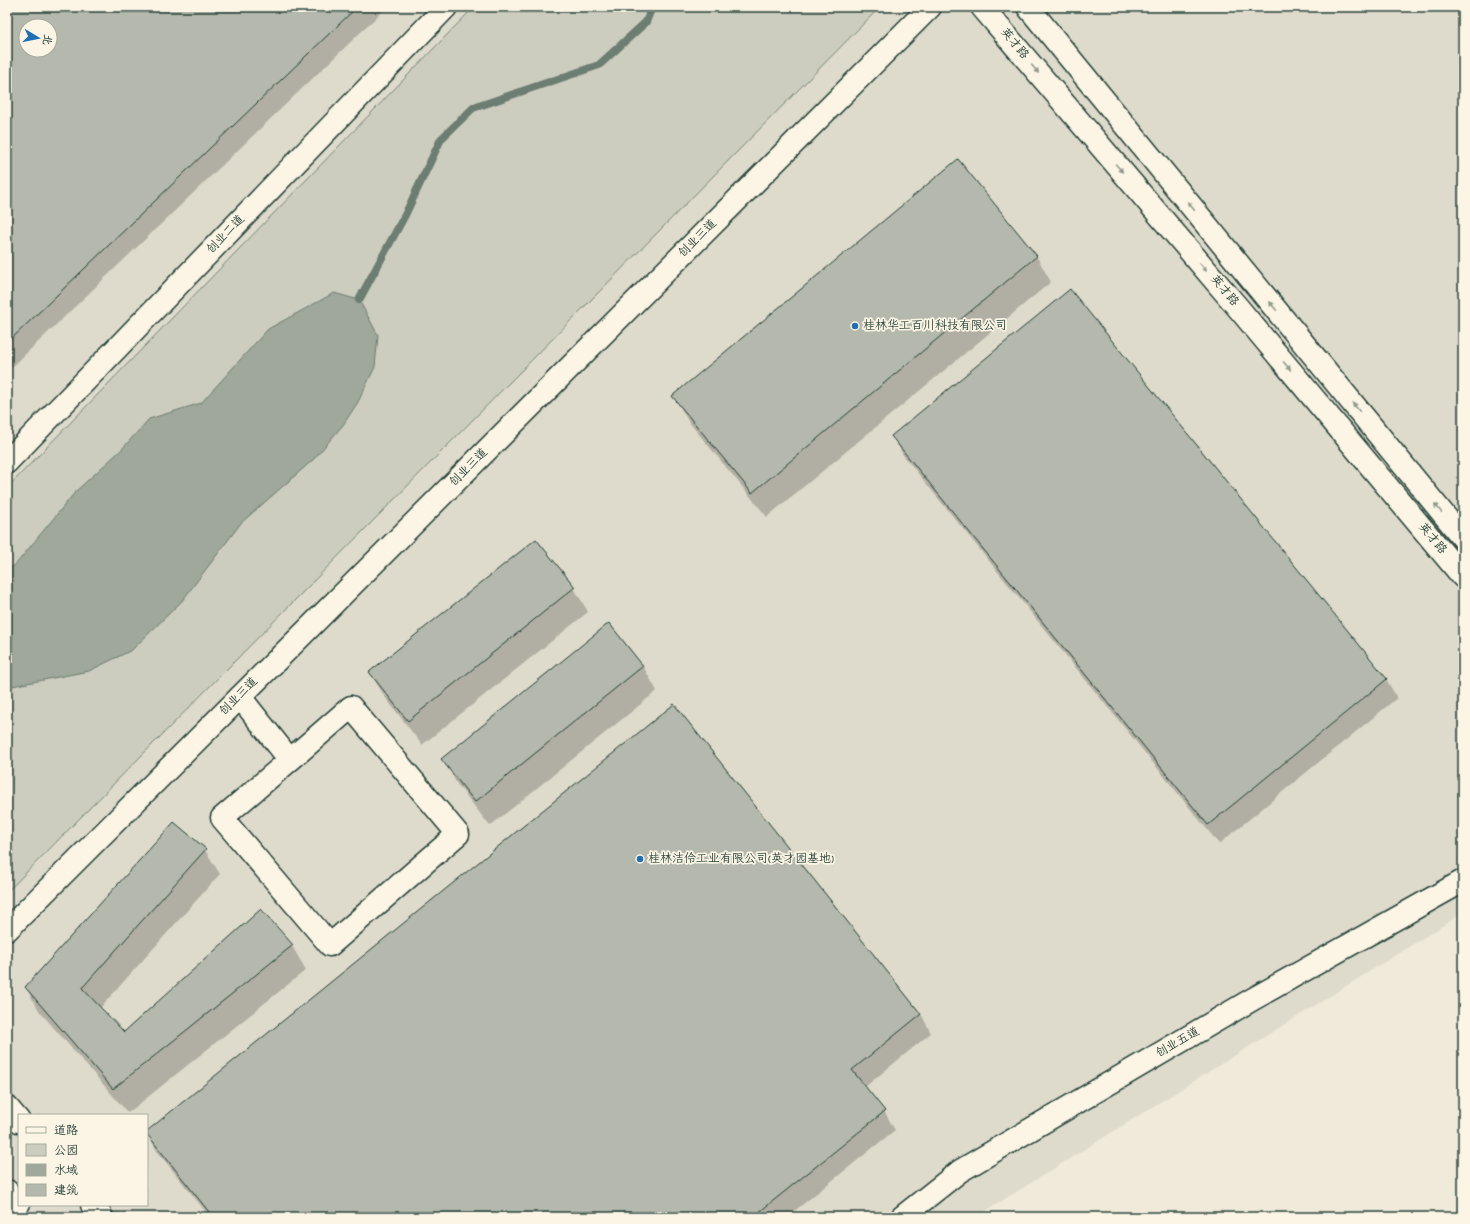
<svg xmlns="http://www.w3.org/2000/svg" width="1470" height="1224" viewBox="0 0 1470 1224" font-family="Dekko,'LXGW WenKai TC',sans-serif">
<style>
.built{fill:#dedbcc;fill-rule:evenodd}
.green{fill:#cccdbf;stroke:#76857a}
.water{fill:#9fa89a;stroke:#6c7d71}
.shadow{fill:#0003;fill-rule:evenodd}
.lines{fill:none;stroke-linecap:round;stroke-linejoin:round}
.stream{stroke:#6c7d71;stroke-width:8}
.building{fill:#b5b9ad;stroke:#1f3d34;fill-rule:evenodd}
.minor-casing{stroke:#1f3d34;stroke-width:25}
.major-casing{stroke:#1f3d34;stroke-width:25}
.minor{stroke:#fcf5e5;stroke-width:22}
.major{stroke:#fcf5e5;stroke-width:22}
.oneway{fill:#8e998c}
.poi-dot{fill:#1f6fb2;stroke:#fcf5e5;stroke-width:1.5}
.labels{text-anchor:middle;dominant-baseline:central;stroke-width:3.5;stroke-linejoin:round;paint-order:stroke}
.street-label{font-size:12px;fill:#1f3d34;stroke:#fcf5e5}
.poi-label{font-size:12px;fill:#1f3d34;stroke:#fcf5e5;text-anchor:start}
</style>
<rect width="100%" height="100%" fill="#efeada"/>
<filter id="ink" filterUnits="userSpaceOnUse"><feTurbulence type="fractalNoise" baseFrequency=".025" numOctaves="2"/><feDisplacementMap in="SourceGraphic" scale="8" xChannelSelector="R" yChannelSelector="G"/><feConvolveMatrix kernelMatrix="1 2 1 2 8 2 1 2 1" color-interpolation-filters="sRGB"/></filter>
<g filter="url(#ink)">
<path class="built" d="M 7,7 L 1463,7 L 1463,913 L 976,1217 L 7,1217 ZM 26,26 L 50,26 L 50,50 L 26,50 ZM 19,1115 L 147,1115 L 147,1205 L 19,1205 Z"/>
<polygon class="green" points="474,7 880,7 7,892 7,488"/>
<polygon class="water" points="334,293 359,300 378,335 375,367 358,402 343,425 314,459 241,523 182,601 132,650 89,671 7,687 7,571 16,564 76,491 121,450 149,419 201,403 268,329"/>
<g class="shadow">
<path d="M 7,7 L 387,7 L 7,372 ZM 26,26 L 50,26 L 50,50 L 26,50 Z"/>
<polygon points="957,161 1037,257 1051,282 767,517 688,421 674,396"/>
<polygon points="893,436 1386,679 1397,698 1219,844 903,455"/>
<polygon points="574,588 588,612 422,745 385,697 370,673"/>
<polygon points="643,666 657,691 490,826 457,784 443,759"/>
<polygon points="674,705 921,1014 931,1033 865,1087 884,1111 895,1130 787,1217 210,1217 157,1151 147,1132"/>
<polygon points="205,850 220,874 100,1008 124,1034 261,911 292,946 306,970 128,1113 40,1012 26,988"/>
</g>
<g class="lines">
<polyline class="stream" points="359,300 405,215 441,139 473,108 599,65 646,22 652,7"/>
</g>
<g class="building">
<path d="M 7,7 L 357,7 L 7,343 ZM 26,26 L 50,26 L 50,50 L 26,50 Z"/>
<polygon points="958,159 1037,256 752,493 672,396"/>
<polygon points="1070,289 1387,679 1208,825 891,436"/>
<polygon points="536,539 575,587 408,721 369,672"/>
<polygon points="609,623 643,666 475,802 441,759"/>
<polygon points="674,704 921,1014 852,1070 885,1111 753,1217 213,1217 147,1134 147,1131"/>
<polygon points="174,822 206,849 82,988 124,1032 261,909 293,945 113,1089 25,987"/>
</g>
<g class="lines">
<g class="minor-casing">
<g id="minor">
<polyline points="7,462 446,7"/>
<polyline points="240,697 290,760 351,707 458,834 330,945 222,818 290,760"/>
<polyline points="7,930 930,7"/>
<polyline points="7,1107 19,1121"/>
<polyline points="7,1191 19,1203"/>
<polyline points="92,1205 102,1217"/>
</g>
</g>
<g class="major-casing">
<g id="major">
<polyline points="982,7 1240,310 1463,577"/>
<polyline points="1028,7 1463,538"/>
<polyline points="902,1217 960,1171 1253,999 1463,881"/>
</g>
</g>
<use href="#minor" class="minor"/>
<use href="#major" class="major"/>
</g>
<defs><path id="oneway-solid" d="M-6-.8H1V-3.2L6.5 0L1 3.2V.8H-6Z"/></defs>
<g class="oneway">
<use href="#oneway-solid" transform="translate(1035 69) rotate(50)"/>
<use href="#oneway-solid" transform="translate(1119 168) rotate(50)"/>
<use href="#oneway-solid" transform="translate(1191 206) rotate(-129)"/>
<use href="#oneway-solid" transform="translate(1203 267) rotate(50)"/>
<use href="#oneway-solid" transform="translate(1273 306) rotate(-129)"/>
<use href="#oneway-solid" transform="translate(1287 366) rotate(50)"/>
<use href="#oneway-solid" transform="translate(1356 407) rotate(-129)"/>
<use href="#oneway-solid" transform="translate(1438 508) rotate(-129)"/>
</g>
</g>
<g class="poi-dot">
<circle cx="855" cy="326" r="4"/>
<circle cx="640" cy="859" r="4"/>
</g>
<g class="labels">
<g class="street-label">
<text transform="translate(1014 44) rotate(50)">英才路</text>
<text transform="translate(226 235) rotate(-46)">创业二道</text>
<text transform="translate(698 239) rotate(-45)">创业三道</text>
<text transform="translate(1224 291) rotate(50)">英才路</text>
<text transform="translate(469 468) rotate(-45)">创业三道</text>
<text transform="translate(1432 539) rotate(50)">英才路</text>
<text transform="translate(239 697) rotate(-45)">创业三道</text>
<text transform="translate(1178 1043) rotate(-30)">创业五道</text>
</g>
<g class="poi-label">
<text x="863" y="326">桂林华工百川科技有限公司</text>
<text x="648" y="859">桂林洁伶工业有限公司(英才园基地)</text>
</g>
</g>
<rect width="1470" height="1224" fill="none" stroke="#fcf5e5" stroke-width="24"/>
<rect x="12" y="12" width="1446" height="1200" fill="none" stroke="#1f3d34" stroke-width="1.5" filter="url(#ink)"/>
<rect x="18" y="1114" width="130" height="92" fill="#fcf5e5" stroke="#a4ab9e"/>
<rect x="26" y="1127" width="20" height="6" fill="#fcf5e5" stroke="#a4ab9e"/>
<text x="54" y="1134" font-size="12" fill="#1f3d34">道路</text>
<rect x="26" y="1144" width="20" height="12" fill="#cccdbf" stroke="#a4ab9e"/>
<text x="54" y="1154" font-size="12" fill="#1f3d34">公园</text>
<rect x="26" y="1164" width="20" height="12" fill="#9fa89a" stroke="#a4ab9e"/>
<text x="54" y="1174" font-size="12" fill="#1f3d34">水域</text>
<rect x="26" y="1184" width="20" height="12" fill="#b5b9ad" stroke="#a4ab9e"/>
<text x="54" y="1194" font-size="12" fill="#1f3d34">建筑</text>
<g transform="translate(38 38) rotate(100)"><circle r="19" fill="#fcf5e5" stroke="#a4ab9e"/>
<path d="M0-3L7 15L0 10L-7 15Z" fill="#1f6fb2"/>
<text y="-6" font-size="11" font-weight="bold" text-anchor="middle" fill="#1f3d34">北</text>
</g>
</svg>
